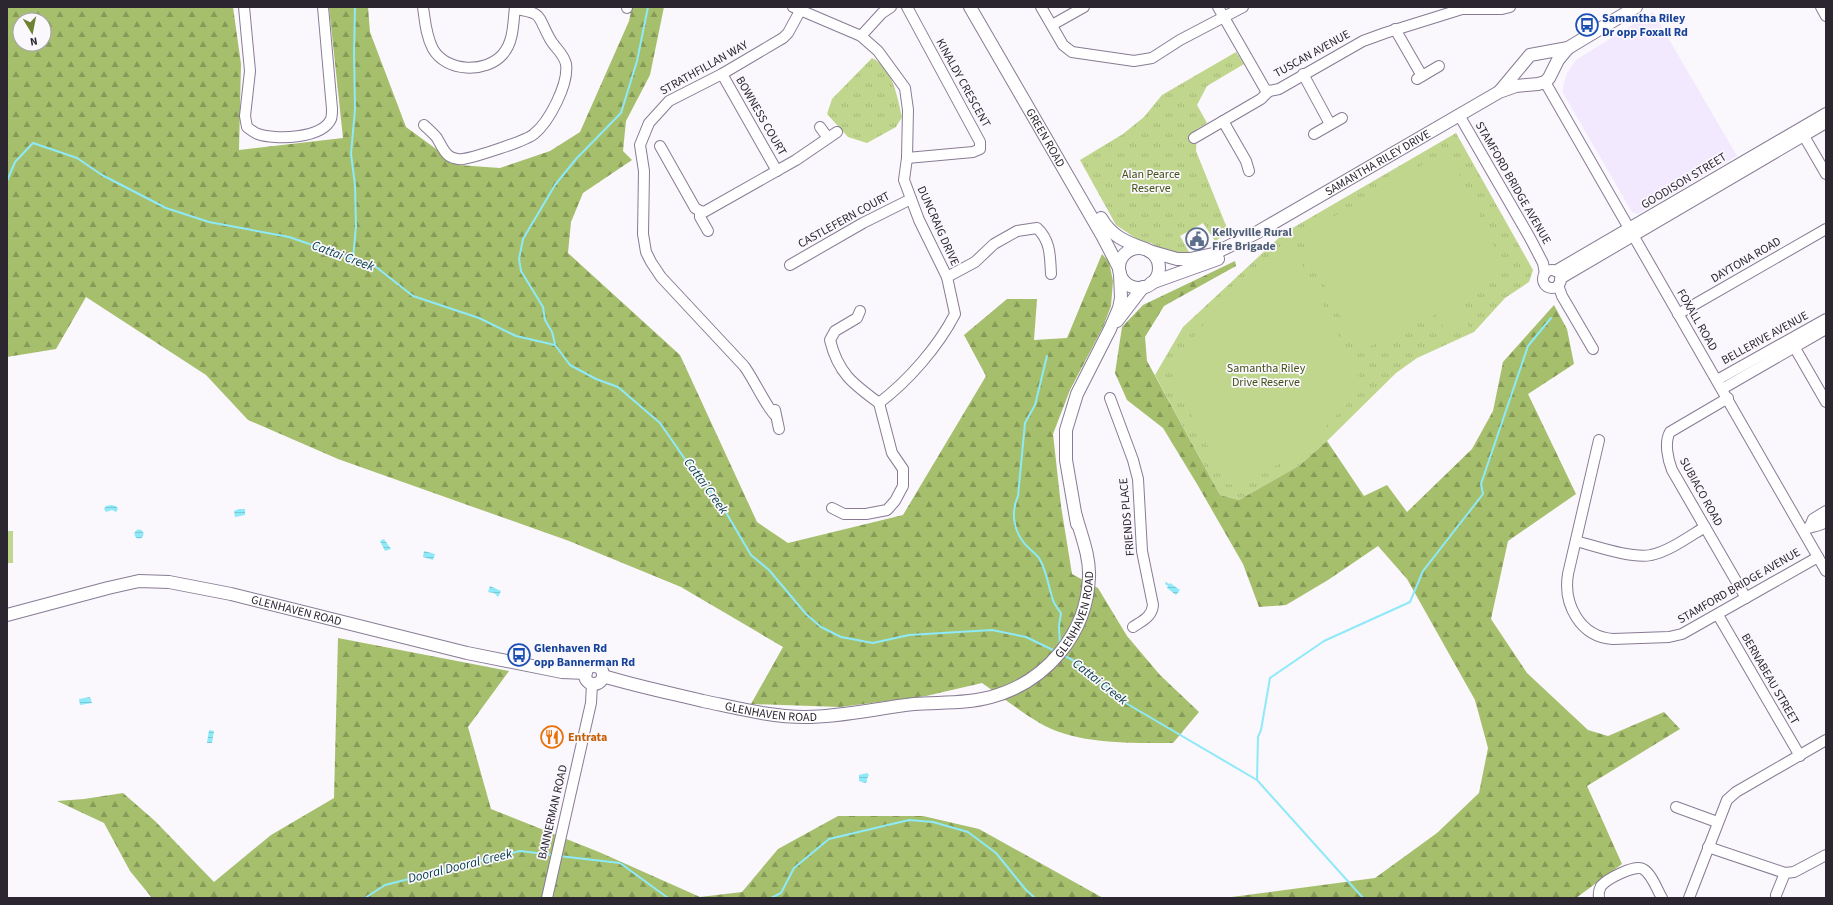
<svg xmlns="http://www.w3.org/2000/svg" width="1833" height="905" viewBox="0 0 1833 905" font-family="'Source Sans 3',sans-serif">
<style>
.built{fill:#f3e9fe}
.grass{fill:url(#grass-tufts)}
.forest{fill:url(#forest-firs);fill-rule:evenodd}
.pitch{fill:#bfd68c}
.water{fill:url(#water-rules)}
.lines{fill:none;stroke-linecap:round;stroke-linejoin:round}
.stream{stroke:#8ee9f8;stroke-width:2}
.minor-casing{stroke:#887b94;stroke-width:12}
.major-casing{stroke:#887b94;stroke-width:14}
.minor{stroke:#fff;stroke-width:10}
.major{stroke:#fff;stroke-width:12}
.labels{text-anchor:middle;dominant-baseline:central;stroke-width:3.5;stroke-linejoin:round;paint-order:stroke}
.transit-label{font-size:12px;font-weight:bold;fill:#164399;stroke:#faf7fd;text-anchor:start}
.street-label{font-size:12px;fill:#2c2631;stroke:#faf7fd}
.park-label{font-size:12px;fill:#435216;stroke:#faf7fd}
.service-label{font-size:12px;font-weight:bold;fill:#4e5e75;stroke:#faf7fd;text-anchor:start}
.food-label{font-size:12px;font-weight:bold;fill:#c56008;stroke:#faf7fd;text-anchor:start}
.water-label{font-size:13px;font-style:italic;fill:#003c43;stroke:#faf7fd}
</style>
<defs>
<pattern id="grass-tufts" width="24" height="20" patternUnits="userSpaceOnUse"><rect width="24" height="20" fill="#bfd68c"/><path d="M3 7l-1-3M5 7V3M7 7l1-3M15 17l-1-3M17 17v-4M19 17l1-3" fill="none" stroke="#a4b879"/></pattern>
<pattern id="forest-firs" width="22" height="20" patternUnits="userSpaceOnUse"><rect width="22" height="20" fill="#a6bf6c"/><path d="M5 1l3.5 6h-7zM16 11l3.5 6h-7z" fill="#879b59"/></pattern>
<pattern id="water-rules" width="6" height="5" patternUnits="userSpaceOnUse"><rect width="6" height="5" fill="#8ee9f8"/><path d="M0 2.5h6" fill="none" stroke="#7bc8d5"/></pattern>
</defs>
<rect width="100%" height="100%" fill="#faf7fd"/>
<polygon class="built" points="1653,12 1737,156 1638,214 1632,212 1563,93 1563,87 1567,73 1576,60"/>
<g class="grass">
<polygon points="1236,52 1244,64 1207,86 1197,105 1207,123 1197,129 1196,151 1229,233 1215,241 1203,223 1180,236 1189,252 1165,252 1151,243 1140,241 1116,225 1080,160 1123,134 1144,117 1162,95"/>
<path d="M 872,58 C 893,68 897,96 902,117 L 896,127 L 867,143 L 848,137 L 827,114 L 832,99 Z"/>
<polygon points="1456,133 1533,270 1529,282 1505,298 1474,332 1417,358 1396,373 1327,441 1300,465 1239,500 1220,495 1155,375 1183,327 1284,233"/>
</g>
<g class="forest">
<path d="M 7,7 L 233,7 L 241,64 L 239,150 L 343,138 L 329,7 L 368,7 L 370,32 L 406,127 L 458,165 L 500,168 L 550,151 L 580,132 L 629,21 L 632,7 L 664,7 L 650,75 L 626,121 L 623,151 L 632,160 L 583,193 L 571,222 L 568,253 L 680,355 L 757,522 L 788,543 L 903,515 L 986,376 L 964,335 L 1007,299 L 1037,299 L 1034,340 L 1067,338 L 1102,254 L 1109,262 L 1113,281 L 1111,306 L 1103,327 L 1070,390 L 1053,434 L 1061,506 L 1072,574 L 1098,588 L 1127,636 L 1160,675 L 1199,712 L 1173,743 C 1131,743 1075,745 1038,722 C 1018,710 1001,696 982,683 L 926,696 L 840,707 L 751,704 L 783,647 L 681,587 L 569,541 L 338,459 L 248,420 L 206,375 L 86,297 L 56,349 L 7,357 ZM 20,20 L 44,20 L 44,44 L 20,44 Z"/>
<polygon points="1235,261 1236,266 1164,306 1145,337 1147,361 1220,495 1239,500 1300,465 1327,441 1364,496 1387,485 1407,512 1472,449 1493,411 1503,362 1554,305 1567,329 1574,364 1528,394 1576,494 1508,541 1491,619 1527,673 1588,730 1608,736 1664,712 1680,729 1587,786 1622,864 1576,898 1224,898 1375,878 1437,833 1479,793 1488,748 1475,700 1407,579 1378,546 1328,580 1286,605 1259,607 1243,564 1197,484 1163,428 1127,400 1115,373 1122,327 1143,305"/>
<polygon points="338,638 509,671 468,727 491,809 599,852 700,897 742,892 778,849 838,816 923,816 979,829 1103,898 152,898 130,871 104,823 57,801 84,799 123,793 155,821 214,882 271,835 334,798"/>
</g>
<g class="pitch">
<polygon points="1443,153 1450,156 1505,269 1452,307 1358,352 1300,236"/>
<polygon points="1291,243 1364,386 1303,451 1239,486 1227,484 1174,380 1173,365 1211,315"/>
<polygon points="1461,310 1469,327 1448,337 1440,320"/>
<rect x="7" y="531" width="6" height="32"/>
</g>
<g class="water">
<polygon points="111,505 116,506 118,509 116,512 112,510 106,512 104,509 106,506"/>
<polygon points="239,509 245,509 245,515 235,517 234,511"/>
<circle cx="139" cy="534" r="4.5"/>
<polygon points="384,539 391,549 385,551 380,541"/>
<polygon points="424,551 435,554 433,560 423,557"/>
<polygon points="1166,582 1169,584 1170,583 1180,590 1176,595 1167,588 1168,586 1165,584"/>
<polygon points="490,586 501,591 498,597 494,593 488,592"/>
<polygon points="90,697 92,703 80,705 79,699"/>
<polygon points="209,730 214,731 212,743 207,743"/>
<polygon points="867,773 869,775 867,779 867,782 865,783 859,781 859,775"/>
</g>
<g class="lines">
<g class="stream">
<polyline points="7,181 15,162 33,143 77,158 102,175 166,208 209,222 289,237 353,259 376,267 413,296 479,318 516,336 555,345 570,365 596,379 618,387 660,423 687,462 721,504 751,555 769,570 806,614 821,627 841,637 873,643 909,635 992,630 1026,637 1055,651"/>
<polyline points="353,259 356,226 355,185 351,154 355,109 354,52 355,7"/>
<polyline points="555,344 552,332 545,320 543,307 521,271 519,259 523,239 555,185 576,159 621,113 637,61 648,7"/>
<path d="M 1047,356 L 1035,405 L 1025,423 L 1018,496 C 1011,512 1013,529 1024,543 C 1028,548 1035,553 1039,558 C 1047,571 1048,586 1053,600 C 1054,604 1058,609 1061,613 L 1059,626 L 1060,646"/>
<polyline points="1063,655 1076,662 1124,702 1257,780 1363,898"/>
<polyline points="1257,780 1258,737 1261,730 1270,678 1324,641 1410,602 1423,571 1483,494 1481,484 1528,346 1551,318"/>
<polyline points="559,856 620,863 668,898"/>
<polyline points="365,898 385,885 520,851 553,855"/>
<polyline points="771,898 781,893 794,868 829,839 909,820 933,822 968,832 996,853 1026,890 1035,898"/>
</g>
<g class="minor-casing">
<g id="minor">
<path d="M 244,7 L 250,71 L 245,116 L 247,127 C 250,129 254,133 258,134 C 275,140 322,139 331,119 C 332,116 332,112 332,109 L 323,7"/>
<path d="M 423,7 C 425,21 426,36 433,49 C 446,72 486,74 503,54 C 514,41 513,23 515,7"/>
<path d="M 793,7 L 861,36 L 878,51 L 905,88 L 908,110 L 907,158 L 904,180 L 919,220 L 947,277 L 955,314 C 938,347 908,381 879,403"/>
<polyline points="907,7 980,142 980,149 973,152 907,158"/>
<polyline points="1041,7 1063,45 1072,52 1134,61 1152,58 1180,40 1243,7"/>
<polyline points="1218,7 1265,89 1269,91 1279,89 1363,41 1385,33 1462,9 1502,9 1510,7"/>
<polyline points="1821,7 1826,16"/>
<polyline points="627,8 627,7"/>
<polyline points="1052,25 1084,7"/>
<polyline points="1395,29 1422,76"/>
<polyline points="861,36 882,13 891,7"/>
<polyline points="722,74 777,171"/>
<polyline points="1303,74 1330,124"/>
<polyline points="1417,79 1439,66"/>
<polyline points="1545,82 1826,571"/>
<polyline points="1459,115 1530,238 1543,263 1545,274"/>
<polyline points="1223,121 1246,161 1249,171"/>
<path d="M 424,125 C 428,129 433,133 437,138 C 440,143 444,152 448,155 C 451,158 460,160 463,159 C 475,157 526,141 534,134 C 549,122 569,84 566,64 C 564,54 555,48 550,39 C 537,16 544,13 515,9"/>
<polyline points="820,127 828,138"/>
<polyline points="1801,131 1826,174"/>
<polyline points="1314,134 1342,118"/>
<polyline points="1194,138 1261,99 1269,91"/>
<polyline points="660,146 695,208 700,211 704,212 796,160 837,132"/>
<polyline points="700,211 700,217 708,231"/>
<polyline points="790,265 863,223 911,199"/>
<circle cx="1552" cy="279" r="9"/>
<polyline points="1555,271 1826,113"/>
<path d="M 947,277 L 975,262 L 994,244 L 1017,231 L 1037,228 C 1051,241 1050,257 1051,274"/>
<polyline points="1560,279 1826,123"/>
<polyline points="1558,285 1562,296 1593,349"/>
<path d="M 860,311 L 857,318 L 835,331 L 830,340 C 838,373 853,384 879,403"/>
<polyline points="1678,314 1826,229"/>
<polyline points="1792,343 1826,402"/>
<polyline points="1717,380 1826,319"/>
<polyline points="1722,389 1826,329"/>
<path d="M 1110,398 L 1133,460 L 1138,479 L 1142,551 L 1153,605 C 1152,617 1142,621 1133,627"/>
<path d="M 1728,398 L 1670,432 C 1664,442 1668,460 1672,470 L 1746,598"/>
<polyline points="775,410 779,429"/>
<path d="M 775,415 C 768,410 752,376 744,366 L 661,277 L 651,262 L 646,252 L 643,234 L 644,171 L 640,145 L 649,123 L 669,101 L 722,74 L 783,38 L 788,33 L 800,11"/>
<path d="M 1599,440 L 1568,574 C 1563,604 1580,637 1613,639 L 1669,637 L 1682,634 L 1818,557"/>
<polyline points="832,508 844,514 866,514 887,510 895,501 903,486 903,469 892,453 879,403"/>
<polyline points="1810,526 1813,519 1826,511"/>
<path d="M 1803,530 C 1811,526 1818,527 1826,522"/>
<path d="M 1576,541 C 1595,546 1632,559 1651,555 C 1668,552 1690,536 1705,527"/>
<polyline points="1718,615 1800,756"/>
<polyline points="1676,807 1717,822"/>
<polyline points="1708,847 1785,873"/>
<polyline points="1776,895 1785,873 1794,872 1826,855"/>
<polyline points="547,898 591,703 592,684"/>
<path d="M 1599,898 C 1598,893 1599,890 1601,886 C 1607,879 1635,864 1643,869 C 1652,874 1657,890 1662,898"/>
<polyline points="1689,898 1727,800 1736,792 1826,740"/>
</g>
</g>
<g class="major-casing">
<g id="major">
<path id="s1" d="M 970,7 L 1103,237 L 1119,268"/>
<polyline points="1500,91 1530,55 1568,48 1636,7"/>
<path d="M 1101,218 C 1111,236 1126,242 1145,249"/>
<circle cx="1139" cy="268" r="20"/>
<path id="s2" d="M 1149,251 L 1177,259 L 1190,259 L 1213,254 L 1256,233 L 1499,92 L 1516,86 L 1538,84 L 1545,82 L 1549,78 L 1558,60 L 1568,48"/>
<polyline points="1151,283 1218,259"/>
<polyline points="1117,321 1143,287"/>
<polyline points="1077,524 1066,460 1066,430 1077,394 1110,329 1119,308 1121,298 1120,273"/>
<path id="s3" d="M 7,615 L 108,588 L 139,581 L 169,582 L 231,594 L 467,653 L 562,672 L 586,673"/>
<circle cx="594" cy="675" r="9"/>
<path id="s4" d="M 603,676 C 636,686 670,693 703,701 C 737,708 771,717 805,717 C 842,717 878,708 914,704 C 939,702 966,704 991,697 C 1046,682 1087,634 1089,577 C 1090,556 1081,535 1076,516"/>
</g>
</g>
<use href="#minor" class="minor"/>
<use href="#major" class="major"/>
</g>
<defs>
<g id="bus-ring" transform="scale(1.15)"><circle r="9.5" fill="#faf7fd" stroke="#1a4fb4" stroke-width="1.5"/><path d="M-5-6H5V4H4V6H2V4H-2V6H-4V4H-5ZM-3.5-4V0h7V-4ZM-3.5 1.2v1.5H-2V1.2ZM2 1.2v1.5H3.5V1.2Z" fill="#1a4fb4"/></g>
<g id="civic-ring" transform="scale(1.15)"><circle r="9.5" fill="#faf7fd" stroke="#5c6f8a" stroke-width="1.5"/><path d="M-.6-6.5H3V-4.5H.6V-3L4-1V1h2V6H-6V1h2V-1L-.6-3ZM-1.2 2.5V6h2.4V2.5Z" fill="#5c6f8a"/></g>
<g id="restaurant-ring" transform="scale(1.15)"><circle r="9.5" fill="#faf7fd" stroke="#e8710a" stroke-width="1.5"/><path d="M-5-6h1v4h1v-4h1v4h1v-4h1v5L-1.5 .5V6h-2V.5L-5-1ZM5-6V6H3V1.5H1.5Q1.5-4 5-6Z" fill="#e8710a"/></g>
</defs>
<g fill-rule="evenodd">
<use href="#bus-ring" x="1587" y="25"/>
<use href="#civic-ring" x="1197" y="239"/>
<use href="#bus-ring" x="519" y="655"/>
<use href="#restaurant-ring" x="552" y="737"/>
</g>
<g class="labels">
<g class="transit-label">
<text x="1602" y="18">Samantha Riley<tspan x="1602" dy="14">Dr opp Foxall Rd</tspan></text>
<text x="534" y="648">Glenhaven Rd<tspan x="534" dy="14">opp Bannerman Rd</tspan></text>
</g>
<g class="street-label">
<text transform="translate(1312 54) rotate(-29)">TUSCAN AVENUE</text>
<text transform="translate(704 68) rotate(-29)">STRATHFILLAN WAY</text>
<text transform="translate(963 83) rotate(61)">KINALDY CRESCENT</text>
<text transform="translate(761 116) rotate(60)">BOWNESS COURT</text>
<text stroke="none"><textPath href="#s1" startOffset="151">GREEN ROAD</textPath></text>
<text stroke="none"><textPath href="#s2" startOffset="254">SAMANTHA RILEY DRIVE</textPath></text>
<text transform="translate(1684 181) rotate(-31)">GOODISON STREET</text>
<text transform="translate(1513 183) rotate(60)">STAMFORD BRIDGE AVENUE</text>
<text transform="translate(844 220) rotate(-29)">CASTLEFERN COURT</text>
<text transform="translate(938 226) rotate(66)">DUNCRAIG DRIVE</text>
<text transform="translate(1746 260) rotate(-30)">DAYTONA ROAD</text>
<text transform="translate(1697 320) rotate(60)">FOXALL ROAD</text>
<text transform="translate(1765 338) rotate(-29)">BELLERIVE AVENUE</text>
<text transform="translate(1701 492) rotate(61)">SUBIACO ROAD</text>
<text transform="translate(1127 517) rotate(-95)">FRIENDS PLACE</text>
<text transform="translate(1739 586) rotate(-30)">STAMFORD BRIDGE AVENUE</text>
<text stroke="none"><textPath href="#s3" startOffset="297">GLENHAVEN ROAD</textPath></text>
<text stroke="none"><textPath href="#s4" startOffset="519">GLENHAVEN ROAD</textPath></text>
<text transform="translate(1770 679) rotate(60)">BERNABEAU STREET</text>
<text stroke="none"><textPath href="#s4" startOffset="172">GLENHAVEN ROAD</textPath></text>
<text transform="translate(553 812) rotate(-77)">BANNERMAN ROAD</text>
</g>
<g class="park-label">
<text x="1151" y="174">Alan Pearce<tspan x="1151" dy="14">Reserve</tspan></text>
<text x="1266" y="368">Samantha Riley<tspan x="1266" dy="14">Drive Reserve</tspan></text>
</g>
<g class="service-label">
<text x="1212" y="232">Kellyville Rural<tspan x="1212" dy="14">Fire Brigade</tspan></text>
</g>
<g class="food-label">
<text x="568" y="737">Entrata</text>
</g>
<g class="water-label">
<text transform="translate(343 256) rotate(20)">Cattai Creek</text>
<text transform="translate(706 486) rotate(54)">Cattai Creek</text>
<text transform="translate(1100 682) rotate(38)">Cattai Creek</text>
<text transform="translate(460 866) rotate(-14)">Dooral Dooral Creek</text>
</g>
</g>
<rect width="1833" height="905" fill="none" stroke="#2c2631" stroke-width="16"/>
<g transform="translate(32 32) rotate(170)"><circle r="19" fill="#faf7fd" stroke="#a8a3ab"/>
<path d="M0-3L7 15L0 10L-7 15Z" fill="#6e8233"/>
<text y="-6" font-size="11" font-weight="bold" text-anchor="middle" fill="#2c2631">N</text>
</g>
</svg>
